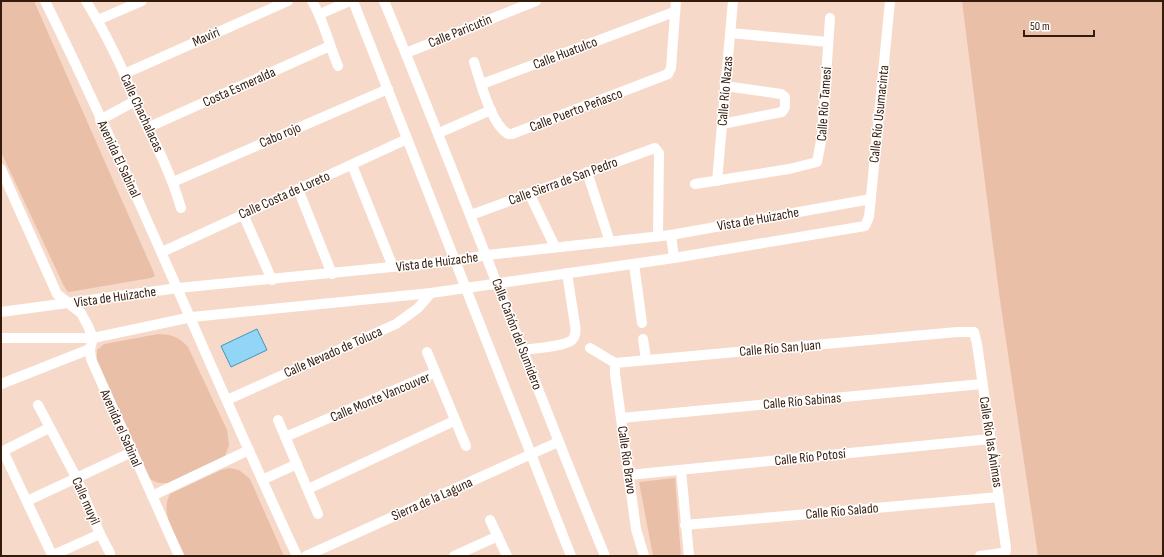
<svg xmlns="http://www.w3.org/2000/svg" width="1164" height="557" viewBox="0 0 1164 557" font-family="'Sofia Sans Condensed',sans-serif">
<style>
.green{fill:#eabfa7}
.building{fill:#93d5f6;stroke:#4195ba}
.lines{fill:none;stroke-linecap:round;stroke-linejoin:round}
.street{stroke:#fff;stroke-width:10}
.labels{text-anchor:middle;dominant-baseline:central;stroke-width:3;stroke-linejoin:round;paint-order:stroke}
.street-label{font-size:14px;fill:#351b0b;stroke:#fff}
</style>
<rect width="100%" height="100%" fill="#f7d9c9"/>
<g class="green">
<polygon points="1,1 34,1 154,273 155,276 151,278 69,292 67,291 63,284 1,152"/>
<polygon points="962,1 1163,1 1163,556 1038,556 999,293"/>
<path d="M 158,334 C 171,334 179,337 188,347 L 227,430 L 229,445 L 225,456 L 168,483 C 160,483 154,483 148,477 L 97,362 L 97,350 L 104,344 Z"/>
<path d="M 230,468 L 239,470 L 250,479 L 284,556 L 185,556 C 177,538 159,514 170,494 L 221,470 Z"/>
<polygon points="675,478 681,556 653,556 639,482"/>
</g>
<polygon class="building" points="257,329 267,350 231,367 221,346"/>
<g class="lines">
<g class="street">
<path d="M 45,1 C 135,183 211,372 297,556"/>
<path d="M 86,1 C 100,24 113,49 124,73 C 128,83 131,93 135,102 C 152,137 170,170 181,208"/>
<path d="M 312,1 C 324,21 329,45 338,66"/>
<polyline points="353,1 571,556"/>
<path d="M 384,1 C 461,185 529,372 605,556"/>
<polyline points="320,14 350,1"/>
<polyline points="98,20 142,1"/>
<polyline points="730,33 828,42"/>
<polyline points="406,53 536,1"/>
<path d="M 474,62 C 480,81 491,124 508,134 L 512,134 L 668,74 L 671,68 L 676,1"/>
<polyline points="124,74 288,1"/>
<polyline points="482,84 674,12"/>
<polyline points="100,120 135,101"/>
<polyline points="722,124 782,112 785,107 785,97 781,94 725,86"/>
<polyline points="149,127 330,46"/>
<polyline points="439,133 491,110"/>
<polyline points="352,165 393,267"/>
<polyline points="1,169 57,294 81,313 88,326 93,338 90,349 91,359 179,556"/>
<polyline points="587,172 610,242"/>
<polyline points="717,181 733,1"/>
<polyline points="173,182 388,89"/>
<polyline points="695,184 789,169 817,162 822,136 830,18"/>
<polyline points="298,189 332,274"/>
<polyline points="529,193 555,247"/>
<polyline points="243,214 272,280"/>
<polyline points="471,215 655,148 659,153 658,236"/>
<polyline points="671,235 674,258"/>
<polyline points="162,252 407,139"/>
<polyline points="634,264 642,323"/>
<polyline points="1,312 178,288 453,261 487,255 671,235 871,199"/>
<polyline points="1,338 93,338 192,317 431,293 674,258 865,226 869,217 890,1"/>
<polyline points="643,339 646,359"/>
<polyline points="590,348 615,363 957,332 974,332 977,344 1006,548 1006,551 1002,553 980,556"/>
<path d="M 523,350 C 534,348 564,347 572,340 C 576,336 576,330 575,325 L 567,273"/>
<polyline points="427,352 466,446"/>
<polyline points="615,363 615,374 636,529 644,556"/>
<polyline points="1,384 90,349"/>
<polyline points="227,400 396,324 418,308 431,293"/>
<polyline points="38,405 76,477 100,534 110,553"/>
<polyline points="621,418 982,384"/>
<polyline points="278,420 318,514"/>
<polyline points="285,437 434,373"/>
<polyline points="3,451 52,555"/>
<polyline points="1,452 49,428"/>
<polyline points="681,470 689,556"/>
<polyline points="629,475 990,439"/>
<polyline points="262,480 297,464"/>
<polyline points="308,489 454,421"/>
<polyline points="152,496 249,450"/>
<polyline points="27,501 132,452"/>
<polyline points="490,520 507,556"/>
<polyline points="685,525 999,497"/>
<polyline points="51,556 100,534"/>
<polyline points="306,556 558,442"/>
<polyline points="454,556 498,536"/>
</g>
</g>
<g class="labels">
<g class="street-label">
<text transform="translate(460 31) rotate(-22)">Calle Paricutín</text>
<text transform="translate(206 37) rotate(-24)">Maviri</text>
<text transform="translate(565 53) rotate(-21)">Calle Huatulco</text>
<text transform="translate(239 87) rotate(-24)">Costa Esmeralda</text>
<text transform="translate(725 91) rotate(-85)">Calle Río Nazas</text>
<text transform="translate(824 104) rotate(-86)">Calle Río Tamesí</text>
<text transform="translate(576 110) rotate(-21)">Calle Puerto Peñasco</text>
<text transform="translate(142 113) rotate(65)">Calle Chachalacas</text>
<text transform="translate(879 114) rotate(-84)">Calle Río Usumacinta</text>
<text transform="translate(280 135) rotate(-23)">Cabo rojo</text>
<text transform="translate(119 159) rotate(65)">Avenida El Sabinal</text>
<text transform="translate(563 181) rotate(-20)">Calle Sierra de San Pedro</text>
<text transform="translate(284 195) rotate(-24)">Calle Costa de Loreto</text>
<text transform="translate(758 219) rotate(-10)">Vista de Huizache</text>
<text transform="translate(437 262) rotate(-7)">Vista de Huizache</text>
<text transform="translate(115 297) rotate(-8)">Vista de Huizache</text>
<text transform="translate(517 334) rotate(69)">Calle Cañón del Sumidero</text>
<text transform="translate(780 348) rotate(-5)">Calle Río San Juan</text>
<text transform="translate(333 352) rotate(-24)">Calle Nevado de Toluca</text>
<text transform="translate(380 397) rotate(-23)">Calle Monte Vancouver</text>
<text transform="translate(802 401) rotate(-5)">Calle Río Sabinas</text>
<text transform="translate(121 428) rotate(66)">Avenida el Sabinal</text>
<text transform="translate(991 442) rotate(81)">Calle Río las Ánimas</text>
<text transform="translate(810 457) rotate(-6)">Calle Río Potosí</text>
<text transform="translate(627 460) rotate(82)">Calle Río Bravo</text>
<text transform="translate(432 499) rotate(-24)">Sierra de la Laguna</text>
<text transform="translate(86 501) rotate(66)">Calle muyil</text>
<text transform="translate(842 511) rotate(-5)">Calle Río Salado</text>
</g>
</g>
<rect width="1164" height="557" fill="none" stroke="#351b0b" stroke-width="4"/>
<path d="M1024 30v6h70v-6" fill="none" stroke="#351b0b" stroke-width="2"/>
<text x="1030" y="30" font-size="12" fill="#351b0b" stroke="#ffffff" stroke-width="3" paint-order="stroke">50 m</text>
</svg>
